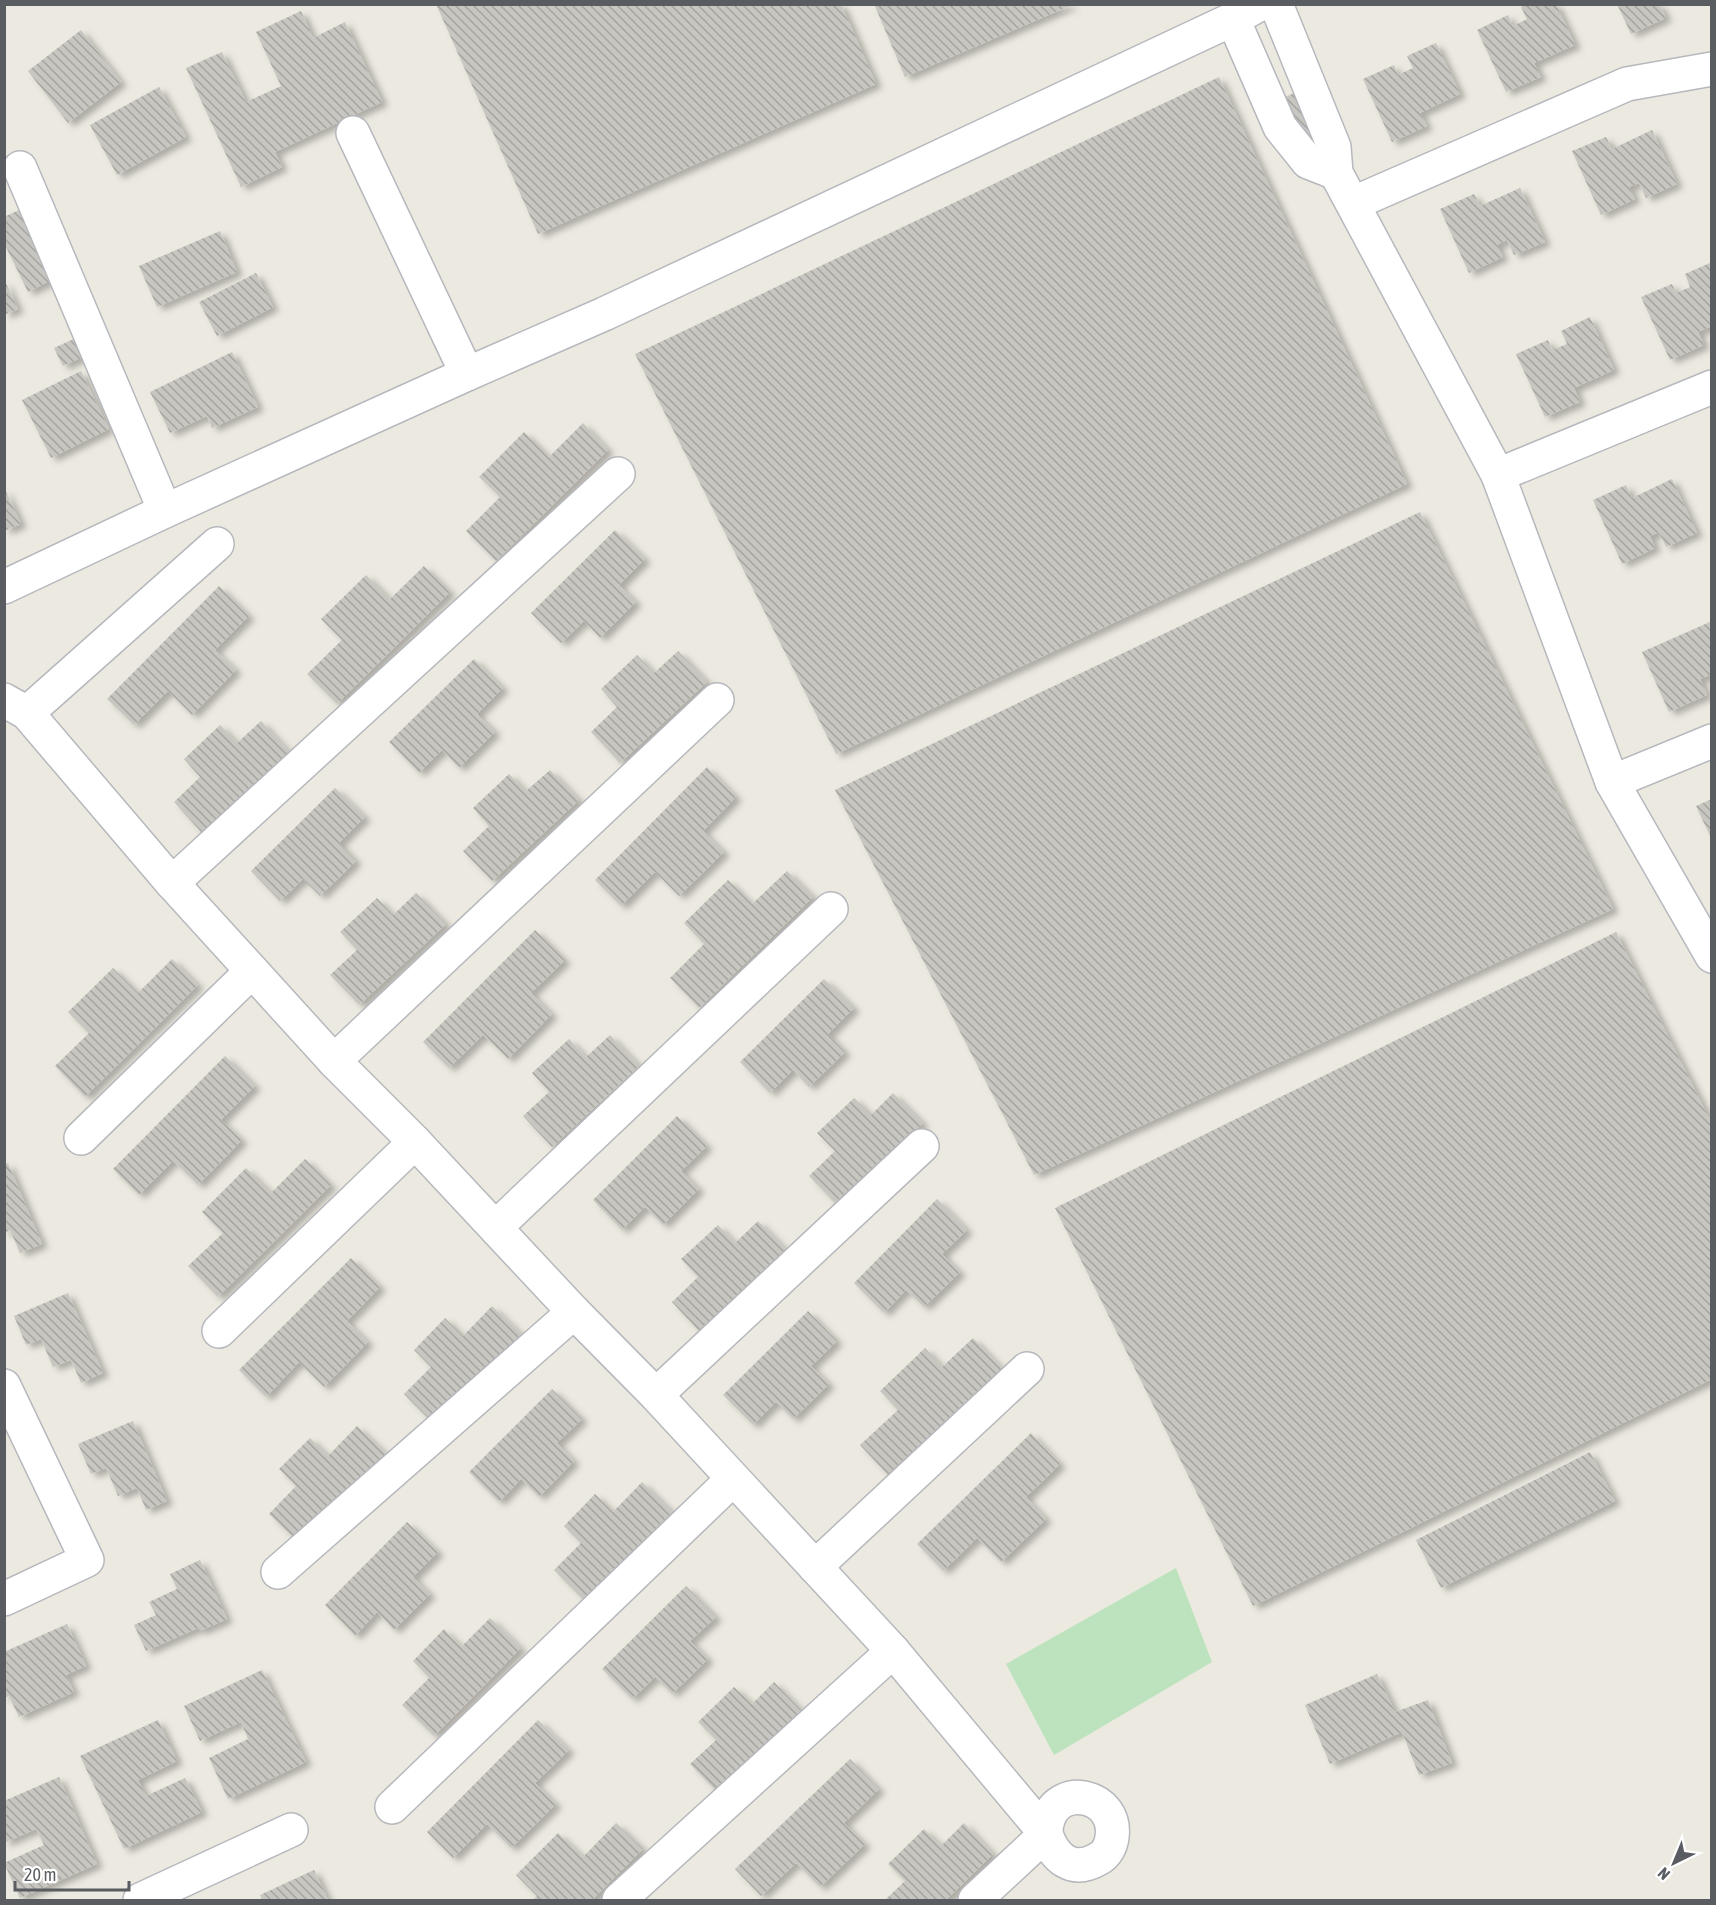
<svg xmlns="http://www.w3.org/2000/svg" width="1716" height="1905" viewBox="0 0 1716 1905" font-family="'Asap Condensed',sans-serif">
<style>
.pitch{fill:#bde3be}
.building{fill:url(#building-back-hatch);filter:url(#shadow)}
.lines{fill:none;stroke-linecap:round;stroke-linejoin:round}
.minor-casing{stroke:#b6b8bd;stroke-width:36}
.minor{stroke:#fff;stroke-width:33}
</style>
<defs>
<pattern id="building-back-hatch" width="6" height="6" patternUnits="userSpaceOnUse" patternTransform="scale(1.5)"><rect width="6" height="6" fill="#c8c6c0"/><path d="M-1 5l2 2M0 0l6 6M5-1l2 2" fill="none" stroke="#a5a49f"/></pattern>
<filter id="shadow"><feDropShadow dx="6" dy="4" stdDeviation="3" flood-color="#0004"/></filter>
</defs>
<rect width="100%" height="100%" fill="#eceae0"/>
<polygon class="pitch" points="1176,1568 1212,1662 1054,1755 1006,1664"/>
<g class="building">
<polygon points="436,4 841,4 876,84 538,234"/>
<polygon points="874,4 1074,4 905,77"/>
<polygon points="1525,4 1556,4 1575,45 1534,63 1541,77 1506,92 1477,30 1508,15 1513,26 1527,19 1521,7"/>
<polygon points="1617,4 1659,4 1666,18 1631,34"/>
<polygon points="301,11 313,38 345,22 382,102 275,152 282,167 241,187 186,68 222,52 246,102 281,86 256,32"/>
<polygon points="81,30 121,82 68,123 28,71"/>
<polygon points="1436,43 1460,94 1420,113 1427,126 1392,142 1363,79 1394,65 1398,75 1413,68 1407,56"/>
<polygon points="1219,77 1407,484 836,754 635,354"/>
<polygon points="159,87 186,137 117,175 90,125"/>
<polygon points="1299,91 1320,138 1299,147 1278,100"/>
<polygon points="1652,130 1677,184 1646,198 1639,183 1629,187 1635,199 1601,215 1572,151 1606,137 1612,149"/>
<polygon points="1520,188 1545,242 1514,255 1507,240 1497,245 1503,257 1469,273 1440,209 1474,194 1480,206"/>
<polygon points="21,209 55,278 28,292 4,243 4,217"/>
<polygon points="220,231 237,272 157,307 139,266"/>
<polygon points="1712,262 1712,326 1698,332 1704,345 1670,360 1641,297 1672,284 1676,293 1690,287 1685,274"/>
<polygon points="256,273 273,307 217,336 199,302"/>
<polygon points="4,279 18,309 4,315"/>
<polygon points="1590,317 1614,370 1574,388 1580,402 1545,417 1516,354 1548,340 1552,350 1567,344 1561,331"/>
<polygon points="76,338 85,356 63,366 54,348"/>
<polygon points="232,352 258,407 212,428 207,416 170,433 150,392"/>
<polygon points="81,371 109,429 51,458 22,400"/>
<polygon points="583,423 608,450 496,561 466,531 500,497 479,477 524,432 549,457"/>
<polygon points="1672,479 1697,533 1666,547 1659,532 1650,536 1655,548 1622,564 1593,500 1626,485 1632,498"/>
<polygon points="4,487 21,524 4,531"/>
<polygon points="1420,512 1613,909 1034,1175 835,790"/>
<polygon points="615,530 645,559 619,585 636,602 600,638 584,621 561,643 531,613"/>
<polygon points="424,566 450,592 337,704 307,674 342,640 321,619 366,575 390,599"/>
<polygon points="219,586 249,616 215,650 236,670 192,715 168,691 134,725 107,699"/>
<polygon points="1712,621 1712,674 1700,679 1707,695 1669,712 1642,652"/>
<polygon points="678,651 707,682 620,763 591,732 617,707 601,689 637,655 654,673"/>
<polygon points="474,659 503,688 477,714 495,732 459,768 442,750 419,773 389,742"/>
<polygon points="261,721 289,752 202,833 174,802 200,777 184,759 220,725 237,743"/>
<polygon points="707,767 736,797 703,831 724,852 679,896 655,872 621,906 595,880"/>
<polygon points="550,770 579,800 492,881 463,851 489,826 473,808 509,774 526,791"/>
<polygon points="335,788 365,817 339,843 356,861 320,896 303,879 280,901 251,871"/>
<polygon points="1712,799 1712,840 1696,806"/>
<polygon points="787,871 813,897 699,1008 670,978 704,944 684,923 728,880 752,904"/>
<polygon points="416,893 446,924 359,1005 330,975 357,950 340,932 377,898 393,915"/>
<polygon points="535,930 565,960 531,993 552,1014 508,1059 483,1035 449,1068 423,1042"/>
<polygon points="1616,932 1712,1124 1712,1379 1253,1606 1055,1208"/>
<polygon points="172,959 198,985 85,1097 55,1066 89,1033 68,1012 113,968 138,993"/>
<polygon points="824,979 854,1008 828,1034 845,1052 809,1087 793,1070 770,1093 740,1062"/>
<polygon points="610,1035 639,1066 552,1147 523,1116 549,1092 532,1073 569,1039 586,1057"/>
<polygon points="225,1056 255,1086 221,1120 242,1140 198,1185 173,1161 139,1195 113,1169"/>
<polygon points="893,1093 923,1123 838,1206 809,1176 835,1151 817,1133 854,1098 871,1115"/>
<polygon points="677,1116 707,1146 681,1171 699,1189 663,1225 645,1207 622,1230 593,1200"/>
<polygon points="305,1159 331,1185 218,1297 188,1266 223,1233 202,1212 246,1168 271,1193"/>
<polygon points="8,1163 42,1244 20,1253 10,1230 4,1233 4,1165"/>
<polygon points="937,1199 967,1230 942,1254 960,1272 924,1307 906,1290 884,1313 854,1283"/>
<polygon points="758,1221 787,1251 700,1332 672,1302 698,1277 681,1259 718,1225 735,1243"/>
<polygon points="351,1258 380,1287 347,1321 368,1342 324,1387 299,1362 266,1397 239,1370"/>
<polygon points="68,1293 103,1373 81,1383 71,1360 53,1367 41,1339 26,1345 14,1316"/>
<polygon points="492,1306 523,1336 435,1425 404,1394 431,1367 414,1350 445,1318 463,1336"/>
<polygon points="808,1311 837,1341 811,1366 829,1384 793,1419 776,1402 753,1425 723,1395"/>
<polygon points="973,1338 1003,1370 890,1477 860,1445 898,1410 880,1391 925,1348 942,1367"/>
<polygon points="552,1389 582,1419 557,1443 574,1461 539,1497 521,1479 499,1502 469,1472"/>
<polygon points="133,1421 167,1501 146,1510 137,1488 118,1496 106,1468 91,1474 78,1444"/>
<polygon points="357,1426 387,1455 300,1544 269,1514 296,1486 279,1469 310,1438 328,1456"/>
<polygon points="1031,1433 1060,1464 1026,1497 1046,1519 1001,1562 977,1538 943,1571 917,1544"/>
<polygon points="1590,1452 1615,1501 1441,1588 1416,1540"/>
<polygon points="642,1482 672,1512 585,1601 554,1570 581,1543 564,1526 595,1494 613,1512"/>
<polygon points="407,1522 438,1552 413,1577 430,1594 394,1630 377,1612 355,1636 325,1605"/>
<polygon points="200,1560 227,1619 200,1631 198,1628 146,1651 134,1625 156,1615 149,1602 177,1589 170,1574"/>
<polygon points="686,1586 716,1617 690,1641 708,1659 672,1694 655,1677 632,1699 602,1669"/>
<polygon points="490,1618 521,1648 434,1736 402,1705 429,1678 413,1661 444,1629 461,1647"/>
<polygon points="67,1624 86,1666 66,1675 74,1692 19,1717 9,1696 4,1698 4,1652"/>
<polygon points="262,1670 306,1762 228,1799 209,1758 248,1739 241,1722 200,1741 184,1706"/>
<polygon points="1377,1674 1395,1712 1428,1700 1452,1763 1419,1775 1402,1732 1330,1764 1305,1705"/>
<polygon points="774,1682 804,1713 720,1795 690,1764 716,1740 698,1722 734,1687 752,1704"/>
<polygon points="158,1720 177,1761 138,1780 146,1796 185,1778 202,1812 124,1849 80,1756"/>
<polygon points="538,1720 569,1750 535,1783 556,1804 511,1848 487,1824 453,1858 427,1832"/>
<polygon points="850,1759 879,1789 844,1823 865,1844 820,1887 796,1863 761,1896 735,1869"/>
<polygon points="59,1777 97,1864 20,1898 4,1863 44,1845 36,1829 4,1843 4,1801"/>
<polygon points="616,1823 643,1849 592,1900 533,1900 537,1896 516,1875 558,1833 583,1857"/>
<polygon points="964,1823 993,1854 946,1900 885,1900 905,1881 888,1864 924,1829 941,1846"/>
<polygon points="314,1870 328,1900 262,1900 260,1895"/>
</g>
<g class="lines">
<g class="minor-casing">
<g id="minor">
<polyline points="1276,4 1334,147 1336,173 1498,475 1612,782 1712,956"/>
<polyline points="1233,19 1280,127 1308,162 1336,173"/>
<polyline points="353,133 467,374"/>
<polyline points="20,168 165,511"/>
<polyline points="1354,203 1627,84 1712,69"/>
<polyline points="1498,475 1712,387"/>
<polyline points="4,587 165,511 467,374 604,314 1233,19 1260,4"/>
<path d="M 4,700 L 27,713 L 172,883 L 334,1061 L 415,1142 L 574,1312 L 656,1395 L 893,1651 L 1046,1834 C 1054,1858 1072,1874 1098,1859 C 1106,1855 1111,1846 1112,1837 C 1118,1795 1059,1782 1048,1820 C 1046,1825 1046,1830 1046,1834 L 975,1900"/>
<polyline points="27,713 217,544"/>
<polyline points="1612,782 1712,741"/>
<polyline points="172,883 618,474"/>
<polyline points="334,1061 717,700"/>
<polyline points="81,1138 252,971"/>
<polyline points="496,1227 831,909"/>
<polyline points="219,1331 415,1142"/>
<polyline points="4,1386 87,1560 4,1599"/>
<polyline points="656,1395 922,1146"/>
<polyline points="815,1567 1027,1369"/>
<polyline points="278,1572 574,1312"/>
<polyline points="392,1807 733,1479"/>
<polyline points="140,1900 291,1830"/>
<polyline points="619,1900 893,1651"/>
</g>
</g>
<use href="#minor" class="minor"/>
</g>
<rect width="1716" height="1905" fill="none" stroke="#595d61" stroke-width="12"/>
<g transform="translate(1674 1863) rotate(223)" stroke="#ffffff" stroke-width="4.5" paint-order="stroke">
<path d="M0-4.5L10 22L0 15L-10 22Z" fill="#595d61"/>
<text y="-9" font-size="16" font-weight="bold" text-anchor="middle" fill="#595d61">N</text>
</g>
<path d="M15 1881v9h114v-9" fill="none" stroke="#595d61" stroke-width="3"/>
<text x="24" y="1881" font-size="18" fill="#595d61" stroke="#ffffff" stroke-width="4.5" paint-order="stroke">20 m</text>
</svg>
